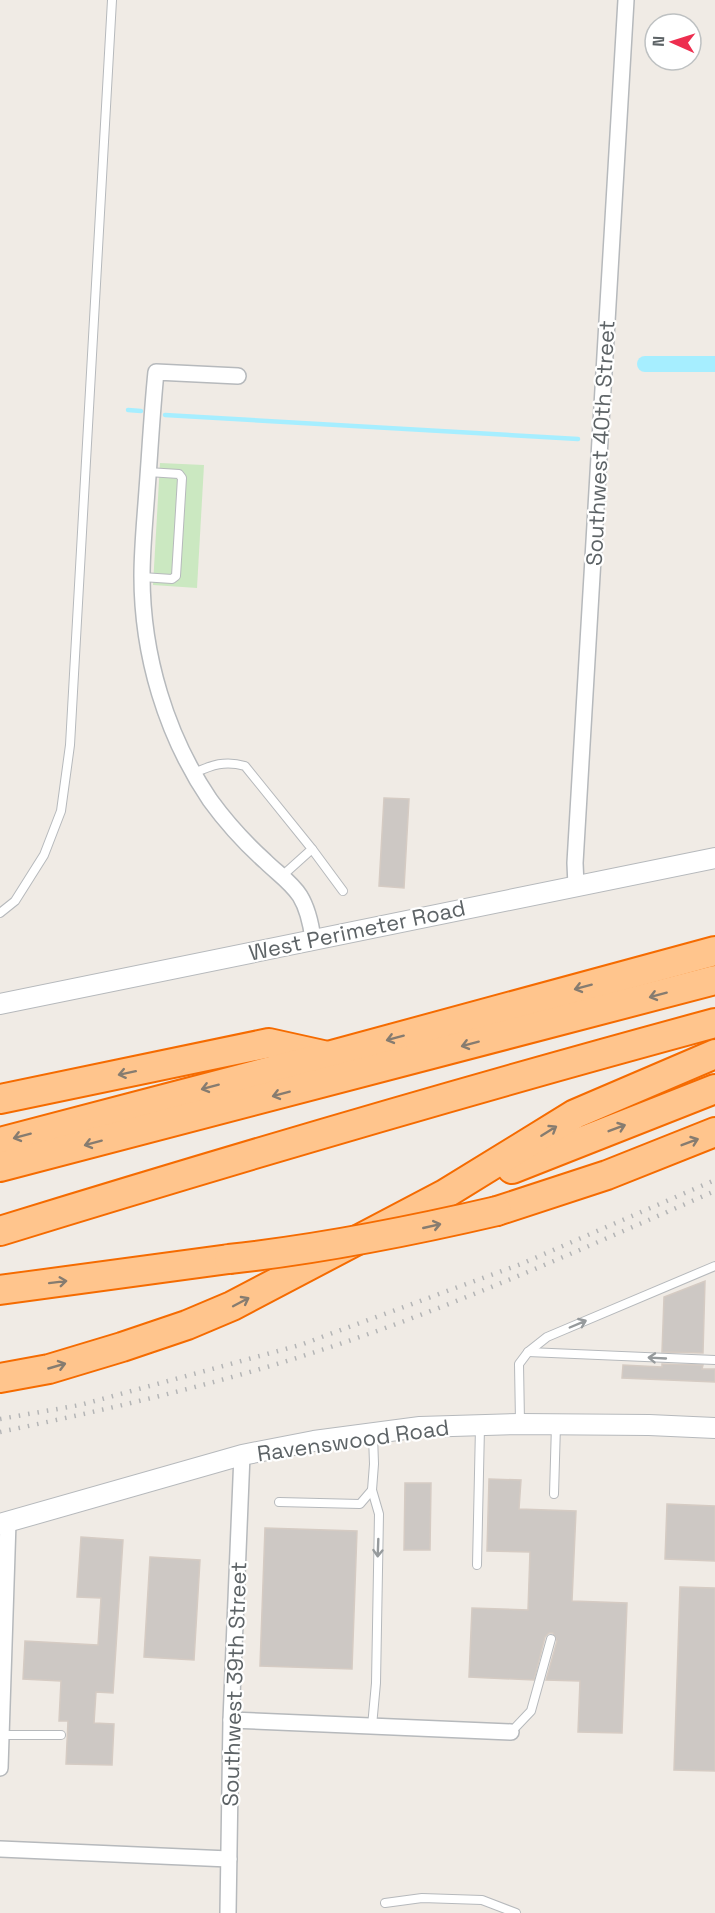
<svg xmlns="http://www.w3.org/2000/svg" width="715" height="1913" viewBox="0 0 715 1913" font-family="'Space Grotesk',sans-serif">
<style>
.green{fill:#cbe8c1}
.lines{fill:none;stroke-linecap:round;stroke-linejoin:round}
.stream{stroke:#a6eeff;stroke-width:4.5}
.canal{stroke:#a6eeff;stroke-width:16}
.building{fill:#cdc8c4;stroke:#d5cbc3;stroke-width:1.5}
.service-casing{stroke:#b6b9bc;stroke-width:10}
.minor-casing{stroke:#b6b9bc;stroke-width:18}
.tertiary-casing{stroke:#b6b9bc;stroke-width:22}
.motorway-casing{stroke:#f56b00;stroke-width:32}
.service{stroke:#fff;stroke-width:8}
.minor{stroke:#fff;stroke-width:15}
.tertiary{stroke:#fff;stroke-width:20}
.motorway{stroke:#ffc58d;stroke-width:28}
.rail{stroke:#b4b5b6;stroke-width:4.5;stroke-dasharray:1.5 8;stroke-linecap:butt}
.motorway-bridge-casing{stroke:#f56b00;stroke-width:32;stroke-linecap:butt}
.motorway-bridge{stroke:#ffc58d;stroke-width:28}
.oneway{stroke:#867c70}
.oneway2{stroke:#969a9c}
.labels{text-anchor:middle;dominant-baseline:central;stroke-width:4.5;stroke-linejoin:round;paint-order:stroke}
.street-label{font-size:22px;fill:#5d6366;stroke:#fff}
</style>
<rect width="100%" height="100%" fill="#f0ebe5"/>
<polygon class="green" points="160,463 204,465 197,588 153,585"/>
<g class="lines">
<g class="stream">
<polyline points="128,410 141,411"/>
<polyline points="165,415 578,439"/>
</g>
<polyline class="canal" points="645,364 715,364"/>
</g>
<g class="building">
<polygon points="384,798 409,799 404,888 379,886"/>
<polygon points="705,1281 703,1353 662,1352 664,1297"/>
<polygon points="662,1364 703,1365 702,1369 715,1369 715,1382 622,1378 623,1365 662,1367"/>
<polygon points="489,1479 521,1480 519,1509 576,1511 572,1601 627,1603 622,1733 578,1732 580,1681 546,1680 557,1641 553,1633 549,1633 545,1637 534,1680 469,1677 472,1608 528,1610 530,1552 487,1551"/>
<polygon points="405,1483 431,1483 430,1550 404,1550"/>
<polygon points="667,1504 715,1506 715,1561 665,1559"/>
<polygon points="265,1528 357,1531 352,1669 260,1666"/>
<polygon points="81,1537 123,1540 113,1693 96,1692 94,1723 114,1724 112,1765 66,1764 68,1721 59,1721 61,1681 23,1679 25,1641 98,1645 101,1598 77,1597"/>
<polygon points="150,1557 200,1560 194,1660 144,1657"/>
<polygon points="680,1587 715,1588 715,1771 674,1770"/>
</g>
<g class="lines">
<g class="service-casing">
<g id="service">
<polyline points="142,577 172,579 176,576 182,478 179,474 148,472"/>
<path d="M 194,773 C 212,765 225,760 245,766 L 312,849 L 282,876"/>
<polyline points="312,849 343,891"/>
<polyline points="0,913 15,901 44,855 61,811 70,745 112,0"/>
<polyline points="528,1352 715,1360"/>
<polyline points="520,1422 519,1364 528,1352 547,1337 715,1266"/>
<polyline points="554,1494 556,1425"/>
<polyline points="279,1502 360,1504 372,1490 374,1464 373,1435"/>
<polyline points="477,1565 480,1427"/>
<polyline points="372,1726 376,1683 379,1514 372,1490"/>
<polyline points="511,1732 531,1711 551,1639"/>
<polyline points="1,1735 61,1735"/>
<polyline points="385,1903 422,1898 482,1900 516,1913"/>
</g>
</g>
<g class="minor-casing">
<g id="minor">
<path d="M 238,376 L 156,372 C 152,411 150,451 147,490 C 145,519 142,548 142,576 C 142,655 166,735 210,800 C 226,822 245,843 265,861 C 277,873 291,882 300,896 C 308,909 311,924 313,939"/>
<polyline points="576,886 575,863 626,0"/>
<polyline points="231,1720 511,1732"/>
<polyline points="0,1768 8,1522"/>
<polyline points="0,1849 229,1859"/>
<polyline points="228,1913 231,1720 242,1455"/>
</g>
</g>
<g class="tertiary-casing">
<g id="tertiary">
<polyline points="0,1004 715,858"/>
<polyline points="0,1524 242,1455 314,1441 420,1427 520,1424 649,1425 715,1428"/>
</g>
</g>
<g class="motorway-casing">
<g id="motorway">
<polyline points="0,1099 269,1043 323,1055"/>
<polyline points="0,1142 328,1056 715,951"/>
<polyline points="0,1167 715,980"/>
<polyline points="512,1169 715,1089"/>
<polyline points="497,1211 607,1175 715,1132"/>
<path d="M 0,1231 C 237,1158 475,1088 715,1023"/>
<polyline points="0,1290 229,1259"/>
<polyline points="0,1378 49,1369 122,1347 187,1325 232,1306 445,1194 575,1114 715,1054"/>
</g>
</g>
<use href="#service" class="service"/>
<use href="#minor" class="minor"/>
<use href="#tertiary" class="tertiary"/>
<use href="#motorway" class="motorway"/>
<g class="rail">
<polyline points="0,1419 80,1405 300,1345 521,1264 715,1180"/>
<path d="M 0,1432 C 96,1412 196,1389 290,1360 C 436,1315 575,1252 715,1191"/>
</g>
<g class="motorway-bridge-casing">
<path id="motorway-bridge" d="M 229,1259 C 321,1249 407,1232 497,1211"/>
</g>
<use href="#motorway-bridge" class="motorway-bridge"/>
</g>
<defs><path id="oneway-shaft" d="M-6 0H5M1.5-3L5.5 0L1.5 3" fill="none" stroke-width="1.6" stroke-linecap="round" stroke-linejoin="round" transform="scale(1.5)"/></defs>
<g class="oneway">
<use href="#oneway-shaft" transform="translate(583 987) rotate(165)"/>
<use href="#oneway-shaft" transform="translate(658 995) rotate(165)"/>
<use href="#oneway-shaft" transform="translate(395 1038) rotate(165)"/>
<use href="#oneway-shaft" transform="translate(470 1044) rotate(165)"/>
<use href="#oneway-shaft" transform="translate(127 1073) rotate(168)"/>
<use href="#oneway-shaft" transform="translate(210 1087) rotate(165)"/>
<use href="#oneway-shaft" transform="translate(281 1094) rotate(165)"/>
<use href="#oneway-shaft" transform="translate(617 1128) rotate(-21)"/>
<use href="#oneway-shaft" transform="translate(549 1131) rotate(-32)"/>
<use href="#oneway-shaft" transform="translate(22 1136) rotate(165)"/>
<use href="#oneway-shaft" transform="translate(690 1142) rotate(-21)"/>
<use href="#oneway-shaft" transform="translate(93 1143) rotate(165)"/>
<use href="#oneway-shaft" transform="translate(432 1226) rotate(-13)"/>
<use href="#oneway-shaft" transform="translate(58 1282) rotate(-7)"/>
<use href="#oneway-shaft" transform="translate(241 1302) rotate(-28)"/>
<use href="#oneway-shaft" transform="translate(57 1366) rotate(-16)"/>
</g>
<g class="oneway2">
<use href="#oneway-shaft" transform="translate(578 1324) rotate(-23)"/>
<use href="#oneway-shaft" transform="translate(657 1358) rotate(-177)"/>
<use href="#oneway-shaft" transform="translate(378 1548) rotate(92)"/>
</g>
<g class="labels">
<g class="street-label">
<text transform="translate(600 443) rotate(-87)">Southwest 40th Street</text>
<text transform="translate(357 930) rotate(-12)">West Perimeter Road</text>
<text transform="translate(353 1440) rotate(-8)">Ravenswood Road</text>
<text transform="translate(234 1684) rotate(-88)">Southwest 39th Street</text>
</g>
</g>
<g transform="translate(673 42) rotate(273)"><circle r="28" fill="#ffffff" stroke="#bec1c2" stroke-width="1.5"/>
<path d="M0-4.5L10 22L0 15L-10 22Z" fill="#ed2e4f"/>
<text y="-9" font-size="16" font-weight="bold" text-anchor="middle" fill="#5d6366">N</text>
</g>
</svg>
